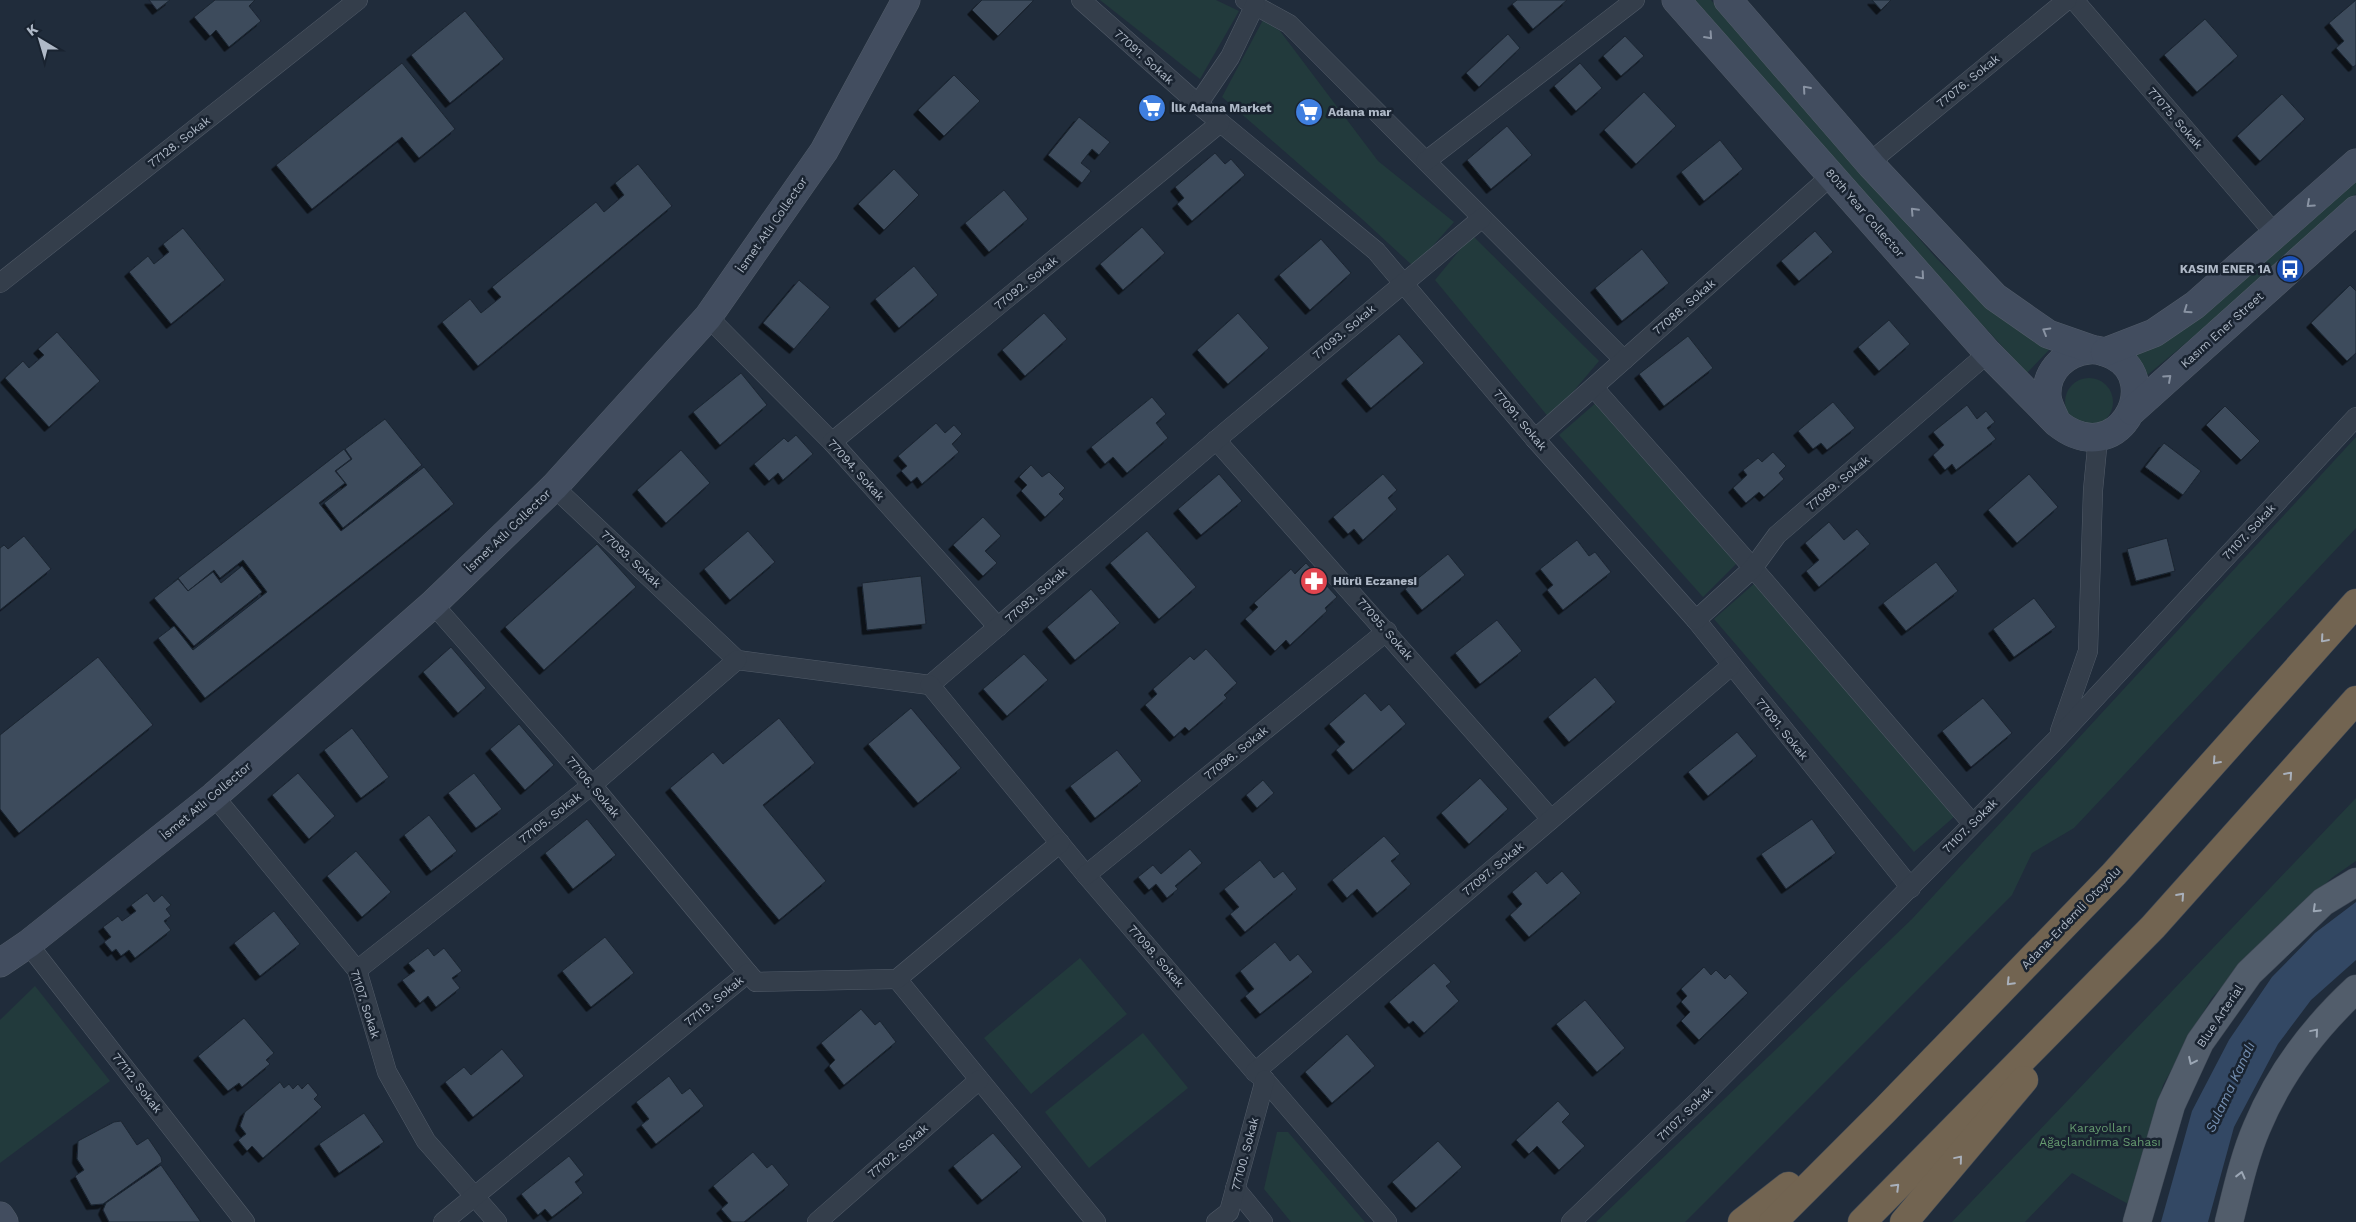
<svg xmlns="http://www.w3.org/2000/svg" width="2356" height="1222" viewBox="0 0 2356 1222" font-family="'Work Sans',sans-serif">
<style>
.green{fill:#223a3c}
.water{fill:#334864}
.building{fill:#3c4b5b;stroke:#1b2532;filter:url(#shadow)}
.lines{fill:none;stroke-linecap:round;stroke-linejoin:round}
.minor-casing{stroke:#525c69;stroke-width:20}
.secondary-casing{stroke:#525c69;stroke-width:29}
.primary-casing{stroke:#3d4754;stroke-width:29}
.motorway-casing{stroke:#3f4956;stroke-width:29}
.minor{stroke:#343e4b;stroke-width:19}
.secondary{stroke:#424d5f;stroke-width:28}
.primary{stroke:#525d6b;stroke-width:28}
.motorway{stroke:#726451;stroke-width:28}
.oneway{stroke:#8993a3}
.oneway2{stroke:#a9b0bb}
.oneway3{stroke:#9ca7b5}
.labels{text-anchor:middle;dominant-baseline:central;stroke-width:5;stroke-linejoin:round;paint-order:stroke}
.street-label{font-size:12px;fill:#afb9c7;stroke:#192330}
.poi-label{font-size:12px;font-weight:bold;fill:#afb9c7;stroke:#192330;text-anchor:start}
.park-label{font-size:12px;fill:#659a6f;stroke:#192330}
.water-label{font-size:14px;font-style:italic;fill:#7590b2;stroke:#192330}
</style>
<defs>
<filter id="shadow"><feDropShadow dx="-4.5" dy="4.5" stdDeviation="0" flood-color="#0009"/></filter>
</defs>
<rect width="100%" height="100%" fill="#202c3b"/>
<g class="green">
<polygon points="1100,0 1216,0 1239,11 1200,79"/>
<polygon points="1695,0 1711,0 1937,259 1988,308 2049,350 2027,373 1929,267"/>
<polygon points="1263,20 1280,31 1378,161 1454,222 1414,267 1362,219 1222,97"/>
<polygon points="2356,180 2356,194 2257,284 2139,382 2125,355"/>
<polygon points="1472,235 1599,361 1550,419 1435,280"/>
<circle cx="2089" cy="402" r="24"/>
<polygon points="1597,402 1737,563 1703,597 1559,435"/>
<polygon points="2356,437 2356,528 2074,828 2032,853 2012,895 1685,1222 1596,1222 1912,919"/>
<polygon points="1755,583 1955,816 1914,852 1714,619"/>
<polygon points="2356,798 2356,861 2333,877 2276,927 2211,999 2163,1085 2130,1205 2072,1173 2025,1222 1952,1222"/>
<polygon points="1080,958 1127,1014 1031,1094 984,1038"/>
<polygon points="35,986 110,1081 0,1163 0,1020"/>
<polygon points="1143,1033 1188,1088 1089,1168 1045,1112"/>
<polygon points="1277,1132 1288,1132 1365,1222 1291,1222 1264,1189"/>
</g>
<polygon class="water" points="2356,902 2356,960 2311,1000 2278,1044 2234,1127 2208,1222 2161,1222 2192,1111 2229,1040 2272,977 2315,933"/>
<g class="building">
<polygon points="149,0 170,0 157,10"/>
<polygon points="215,0 255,0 249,6 261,21 229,47 216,30 210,36 194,17"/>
<polygon points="982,0 1033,0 1033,1 998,36 972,10"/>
<polygon points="1517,0 1567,0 1533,29 1512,4"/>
<polygon points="1872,0 1891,0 1881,10"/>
<polygon points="2356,0 2356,65 2353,67 2336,48 2344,41 2329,23"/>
<polygon points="465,11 504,59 450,103 411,55"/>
<polygon points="2205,19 2238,56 2197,92 2164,55"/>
<polygon points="1508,34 1520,48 1479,87 1466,73"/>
<polygon points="1625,36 1644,56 1621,76 1603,56"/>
<polygon points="402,63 455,129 419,158 402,137 312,209 276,165"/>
<polygon points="1580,63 1602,88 1576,111 1554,86"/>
<polygon points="954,75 980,101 944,136 918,110"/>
<polygon points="1644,92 1676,126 1636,164 1604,130"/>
<polygon points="2282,94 2305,119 2260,161 2237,136"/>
<polygon points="1079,117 1110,142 1099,155 1092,149 1081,163 1091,171 1082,183 1048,155"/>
<polygon points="1507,126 1532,155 1491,189 1467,160"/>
<polygon points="1720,140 1743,169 1704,201 1681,172"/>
<polygon points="1215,153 1225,164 1231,159 1245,175 1192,221 1177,204 1184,198 1175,187"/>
<polygon points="638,164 672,206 478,366 442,322 470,299 481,313 501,297 492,287 596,202 604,212 624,195 615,183"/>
<polygon points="894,169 919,195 884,230 858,204"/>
<polygon points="1004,190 1028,219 989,252 965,223"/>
<polygon points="1142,227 1165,253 1123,290 1100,264"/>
<polygon points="183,228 225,280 171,324 129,272 148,256 154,264 169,252 163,244"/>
<polygon points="1815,231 1833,252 1799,281 1781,261"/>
<polygon points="1321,239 1351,273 1310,310 1279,275"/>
<polygon points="1642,249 1669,283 1622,321 1595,288"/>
<polygon points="914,266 938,295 899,328 875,299"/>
<polygon points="799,280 830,307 794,349 763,323"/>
<polygon points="2350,285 2356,291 2356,353 2347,361 2311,323"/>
<polygon points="1044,313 1067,339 1025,376 1002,350"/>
<polygon points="1238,313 1269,348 1228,384 1197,350"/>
<polygon points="1889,320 1910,344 1879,371 1858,347"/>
<polygon points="57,332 100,381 49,427 5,378 23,361 29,368 44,355 38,349"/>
<polygon points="1399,334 1424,363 1371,408 1346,379"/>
<polygon points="1688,336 1713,368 1664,406 1639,374"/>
<polygon points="741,373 767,405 720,445 693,412"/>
<polygon points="1152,397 1166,414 1156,423 1168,438 1127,473 1113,457 1105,464 1091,447"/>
<polygon points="1833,402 1855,428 1827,450 1821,443 1813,449 1798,431"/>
<polygon points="1967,405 1977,419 1986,411 1995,422 1987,428 1996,439 1956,470 1952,464 1945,470 1933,455 1944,445 1933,432"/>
<polygon points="2225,406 2260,441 2241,460 2206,425"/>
<polygon points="385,419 422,465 343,528 324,503 347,485 336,471 352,459 345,449"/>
<polygon points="936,423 945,433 954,425 962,434 952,444 959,452 922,484 917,477 911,482 901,471 907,466 898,456"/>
<polygon points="796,435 813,454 783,480 778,473 769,481 754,464 784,438 788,442"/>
<polygon points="2164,443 2201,471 2183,495 2145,467"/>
<polygon points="344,449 351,459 335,471 345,483 319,503 341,531 424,467 454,504 205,698 158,638 174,626 193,650 267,592 243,560 220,578 214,570 188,591 178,578"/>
<polygon points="681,450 710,483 666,523 637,490"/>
<polygon points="1773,452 1786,466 1779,473 1784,479 1764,497 1759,492 1746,503 1733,488 1747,475 1743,470 1758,458 1762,462"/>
<polygon points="1031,465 1042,477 1049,472 1065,488 1059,494 1064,499 1045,517 1021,491 1027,485 1019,477"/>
<polygon points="1219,474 1242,501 1201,535 1178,509"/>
<polygon points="1383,474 1397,490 1388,498 1397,509 1363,540 1354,529 1348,534 1333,517"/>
<polygon points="2029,474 2058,507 2017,543 1988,510"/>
<polygon points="983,517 1001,536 985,551 997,563 983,576 953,545"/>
<polygon points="1829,522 1844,540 1857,529 1870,544 1819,587 1806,571 1819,560 1805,543"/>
<polygon points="748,531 775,562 730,600 704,569"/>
<polygon points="1147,531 1196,587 1159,619 1110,563"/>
<polygon points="24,536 51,569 0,610 0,548 4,545 8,549"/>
<polygon points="2167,538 2175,571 2136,581 2127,549"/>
<polygon points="1577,540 1589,556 1595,552 1611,572 1563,610 1547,590 1553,585 1540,569"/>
<polygon points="597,544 636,587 544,670 505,627"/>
<polygon points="1448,554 1465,575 1422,610 1405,589"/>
<polygon points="1936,562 1958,591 1906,631 1883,603"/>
<polygon points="1306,563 1337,597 1325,608 1327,611 1290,645 1286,640 1275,651 1245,619 1258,607 1254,603 1291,569 1295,574"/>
<polygon points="242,566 262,592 194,646 154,598 178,579 188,591 213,572 221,583"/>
<polygon points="921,576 926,624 867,630 862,583"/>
<polygon points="1091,589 1120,623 1075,660 1047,627"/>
<polygon points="2034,598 2056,627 2014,657 1993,629"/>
<polygon points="1497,620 1522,651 1480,684 1455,653"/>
<polygon points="451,647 486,688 458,713 423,672"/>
<polygon points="1206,649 1237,683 1224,695 1227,698 1189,731 1185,727 1174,737 1145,705 1157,694 1153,689 1190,656 1194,660"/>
<polygon points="1024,654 1048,680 1007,716 983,689"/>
<polygon points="98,657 153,725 19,833 0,809 0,735"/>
<polygon points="1595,677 1616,702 1569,742 1548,717"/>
<polygon points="1365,693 1381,711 1389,704 1406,724 1353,770 1336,750 1345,742 1329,724"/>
<polygon points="1983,698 2012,733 1971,767 1942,731"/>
<polygon points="911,708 961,768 918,803 868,744"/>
<polygon points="779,718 815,763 763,805 826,881 779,920 670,788 713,752 723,764"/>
<polygon points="519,724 554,765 525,790 490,749"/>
<polygon points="352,728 389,777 361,798 324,750"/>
<polygon points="1737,732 1757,756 1708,796 1688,772"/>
<polygon points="1117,750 1142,781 1095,818 1070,786"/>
<polygon points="298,773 335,816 309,839 272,795"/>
<polygon points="474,773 502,809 476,828 448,793"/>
<polygon points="1480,778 1508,809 1469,844 1441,813"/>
<polygon points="1263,780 1274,793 1257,808 1246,795"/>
<polygon points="429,815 457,851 431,871 404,835"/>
<polygon points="587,819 616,855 573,889 545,853"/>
<polygon points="1812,819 1836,853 1786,889 1761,854"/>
<polygon points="1384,836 1400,854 1391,861 1411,884 1377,913 1357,889 1347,898 1332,880"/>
<polygon points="1190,849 1202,863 1175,886 1178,889 1167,898 1156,884 1149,890 1138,877 1153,865 1161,874"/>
<polygon points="356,851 391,892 362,917 327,876"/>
<polygon points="1260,860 1274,878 1283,871 1297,889 1245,932 1230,914 1239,907 1224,889"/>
<polygon points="1536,871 1547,884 1562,871 1581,893 1529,937 1510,915 1522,904 1512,892"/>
<polygon points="147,893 154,902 162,895 171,905 166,909 171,916 164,921 171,930 135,958 129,950 121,956 116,949 112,952 104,942 111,937 103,927 118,916 122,921 136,911 131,905"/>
<polygon points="274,911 300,944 260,976 234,943"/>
<polygon points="605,937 634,973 591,1007 562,971"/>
<polygon points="1275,942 1290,961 1298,954 1313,972 1260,1014 1245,996 1254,989 1240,971"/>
<polygon points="428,948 434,956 444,948 462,971 452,978 460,988 436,1007 428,996 420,1003 402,980 415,971 408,963"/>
<polygon points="1434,963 1451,982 1446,986 1459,1001 1424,1033 1413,1021 1409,1024 1389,1002"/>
<polygon points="1704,967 1711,975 1716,970 1725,979 1730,974 1748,993 1699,1040 1681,1021 1690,1012 1681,1002 1687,996 1681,989"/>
<polygon points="1585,1000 1625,1048 1597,1072 1556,1024"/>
<polygon points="861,1009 875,1025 880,1021 896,1042 844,1085 829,1066 835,1060 821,1043"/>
<polygon points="244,1018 274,1053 266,1060 270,1064 242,1087 239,1083 228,1091 198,1056"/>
<polygon points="1347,1034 1375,1066 1332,1103 1305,1072"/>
<polygon points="502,1049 524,1076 473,1117 445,1082 464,1067 471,1075"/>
<polygon points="669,1076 682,1094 690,1088 704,1106 656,1144 641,1125 649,1119 636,1102"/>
<polygon points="280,1082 284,1088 289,1084 293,1089 298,1084 302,1089 308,1083 318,1095 314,1099 322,1107 263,1158 252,1146 247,1151 238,1140 246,1134 240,1126 245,1112"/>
<polygon points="1558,1101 1570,1114 1562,1122 1585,1146 1559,1170 1537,1146 1529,1154 1516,1140"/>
<polygon points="364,1113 384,1142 339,1173 319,1144"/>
<polygon points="121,1121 137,1145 148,1138 161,1157 162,1162 103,1204 91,1205 75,1176 84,1170 77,1159 78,1141 114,1122"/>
<polygon points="993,1133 1022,1167 982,1200 953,1166"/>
<polygon points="1438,1141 1462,1167 1416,1208 1392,1182"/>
<polygon points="753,1152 767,1168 772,1164 789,1185 744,1222 732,1222 721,1209 728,1203 713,1186"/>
<polygon points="569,1156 584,1175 575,1182 583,1193 552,1217 545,1209 538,1215 521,1194"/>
<polygon points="161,1165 201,1222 109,1222 103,1210 106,1203"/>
</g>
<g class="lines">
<g class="minor-casing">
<g id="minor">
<polyline points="1081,0 1198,104 1376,251 1535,439 1696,620 1911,888"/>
<polyline points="1245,0 1289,24 1624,360"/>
<polyline points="2074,0 2276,235"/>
<polyline points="1198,104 1230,57 1255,5"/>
<polyline points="1426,161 1635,0"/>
<polyline points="1871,165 1881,153 2067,0"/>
<polyline points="0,283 358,0"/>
<polyline points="708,317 832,442 998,627"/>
<polyline points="1594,388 1753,568 1972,823"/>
<polyline points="1535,439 1832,175"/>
<polyline points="1216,440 1551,819"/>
<polyline points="832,442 1220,123"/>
<polyline points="554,487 737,660 930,685 1228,430 1482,218"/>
<polyline points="433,604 592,785 748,973"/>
<polyline points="1696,620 1753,568 1777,535 1988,353"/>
<polyline points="930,685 1086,875 1255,1072 1265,1080 1387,1222"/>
<polyline points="2060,731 2088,651 2093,490 2098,438"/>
<polyline points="214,796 357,970 387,1072 426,1141 497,1222"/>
<polyline points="1086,875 1387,631"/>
<polyline points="28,944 245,1222"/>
<polyline points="357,970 592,785 737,660"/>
<polyline points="897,979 1096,1222"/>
<polyline points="1255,1072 1731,666"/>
<polyline points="1235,1188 1263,1222"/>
<polyline points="443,1222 748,973 756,982 897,979 1060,843"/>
<polyline points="817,1222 979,1080"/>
<polyline points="1216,1222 1229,1212 1265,1080"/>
<polyline points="1571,1222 1697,1102 2058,738 2356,417"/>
</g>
</g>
<g class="secondary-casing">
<g id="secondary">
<path d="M 1676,0 L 1988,353 L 2057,423 C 2118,472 2164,382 2114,356 C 2106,352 2098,349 2089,350 C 2066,352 2046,370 2047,395 C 2047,404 2054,415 2057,423"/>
<polyline points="1728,0 1871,165 1995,297 2048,334 2091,349"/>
<polyline points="2105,352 2154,333 2195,305 2356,163"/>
<polyline points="2132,411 2356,210"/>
<polyline points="0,963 28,944 214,796 433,604 554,487 708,317 824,151 906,0"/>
<polyline points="0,1216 4,1222"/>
</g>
</g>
<g class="primary-casing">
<g id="primary">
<polyline points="2137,1222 2171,1105 2200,1042 2249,973 2323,902 2356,882"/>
<path d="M 2229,1222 C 2237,1190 2244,1157 2257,1127 C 2279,1074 2314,1028 2356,989"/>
</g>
</g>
<g class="motorway-casing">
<g id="motorway">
<polyline points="1742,1222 1788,1186"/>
<polyline points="1773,1222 1884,1111 2114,874 2356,603"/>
<polyline points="1862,1222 2153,927 2356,700"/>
<polyline points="1904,1222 2024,1080"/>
</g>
</g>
<use href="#minor" class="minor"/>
<use href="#secondary" class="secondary"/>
<use href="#primary" class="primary"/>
<use href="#motorway" class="motorway"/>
</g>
<defs><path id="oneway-chevron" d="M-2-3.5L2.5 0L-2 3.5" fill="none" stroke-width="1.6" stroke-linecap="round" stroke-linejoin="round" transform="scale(1.25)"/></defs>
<g class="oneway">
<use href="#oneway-chevron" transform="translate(1709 36) rotate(48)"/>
<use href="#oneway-chevron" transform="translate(1806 89) rotate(-131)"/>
<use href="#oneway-chevron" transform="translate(2310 204) rotate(138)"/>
<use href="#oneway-chevron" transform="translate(1914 211) rotate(-133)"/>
<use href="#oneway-chevron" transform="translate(1921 276) rotate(49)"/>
<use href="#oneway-chevron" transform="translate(2187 310) rotate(145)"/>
<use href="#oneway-chevron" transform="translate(2046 331) rotate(-150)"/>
<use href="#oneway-chevron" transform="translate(2168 378) rotate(-42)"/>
</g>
<g class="oneway2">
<use href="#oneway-chevron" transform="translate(2324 639) rotate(131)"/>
<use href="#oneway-chevron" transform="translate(2216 761) rotate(132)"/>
<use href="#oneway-chevron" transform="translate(2289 775) rotate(-48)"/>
<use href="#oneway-chevron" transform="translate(2181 896) rotate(-48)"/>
<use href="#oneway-chevron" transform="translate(2010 982) rotate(134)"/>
<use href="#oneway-chevron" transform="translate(1959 1159) rotate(-50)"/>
<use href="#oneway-chevron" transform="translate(1896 1187) rotate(-45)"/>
</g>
<g class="oneway3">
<use href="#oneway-chevron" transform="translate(2316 909) rotate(136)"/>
<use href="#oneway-chevron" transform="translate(2315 1032) rotate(-50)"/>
<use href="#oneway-chevron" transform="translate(2192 1061) rotate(115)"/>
<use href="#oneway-chevron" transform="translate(2241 1175) rotate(-76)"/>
</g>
<defs>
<g id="supermarket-disc" transform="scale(1.4375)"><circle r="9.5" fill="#3f7fe0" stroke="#192330"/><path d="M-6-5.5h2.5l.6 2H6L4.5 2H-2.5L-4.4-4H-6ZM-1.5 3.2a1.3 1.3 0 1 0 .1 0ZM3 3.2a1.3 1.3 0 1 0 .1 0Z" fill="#fff"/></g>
<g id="bus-disc" transform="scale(1.4375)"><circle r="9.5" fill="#1a4fb4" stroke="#192330"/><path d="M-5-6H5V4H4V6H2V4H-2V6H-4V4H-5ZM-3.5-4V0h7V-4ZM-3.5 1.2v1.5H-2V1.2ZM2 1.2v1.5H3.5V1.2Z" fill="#fff"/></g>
<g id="pharmacy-disc" transform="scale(1.4375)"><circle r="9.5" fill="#e0444e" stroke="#192330"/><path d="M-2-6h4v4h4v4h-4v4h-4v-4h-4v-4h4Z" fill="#fff"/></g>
</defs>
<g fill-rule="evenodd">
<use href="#supermarket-disc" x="1152" y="108"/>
<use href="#supermarket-disc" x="1309" y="112"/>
<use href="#bus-disc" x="2290" y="269"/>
<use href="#pharmacy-disc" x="1314" y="581"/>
</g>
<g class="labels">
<g class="street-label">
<text transform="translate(1144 57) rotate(42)">77091. Sokak</text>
<text transform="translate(1968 81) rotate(-39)">77076. Sokak</text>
<text transform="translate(2175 118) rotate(49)">77075. Sokak</text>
<text transform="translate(179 142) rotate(-38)">77128. Sokak</text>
<text transform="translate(1865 213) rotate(49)">80th Year Collector</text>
<text transform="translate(772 225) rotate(-55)">İsmet Atlı Collector</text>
<text transform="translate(1026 283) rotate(-39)">77092. Sokak</text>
<text transform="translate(1684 307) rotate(-41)">77088. Sokak</text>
<text transform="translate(2222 330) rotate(-42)">Kasım Ener Street</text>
<text transform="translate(1344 332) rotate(-40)">77093. Sokak</text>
<text transform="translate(1520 420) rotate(50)">77091. Sokak</text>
<text transform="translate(856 470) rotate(48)">77094. Sokak</text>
<text transform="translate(1838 483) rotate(-40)">77089. Sokak</text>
<text transform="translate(508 531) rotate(-44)">İsmet Atlı Collector</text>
<text transform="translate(2249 532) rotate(-47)">71107. Sokak</text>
<text transform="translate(631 559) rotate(43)">77093. Sokak</text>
<text transform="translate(1036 595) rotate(-41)">77093. Sokak</text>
<text transform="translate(1385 629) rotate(49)">77095. Sokak</text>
<text transform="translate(1782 729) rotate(51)">77091. Sokak</text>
<text transform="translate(1236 753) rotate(-39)">77096. Sokak</text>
<text transform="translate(593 787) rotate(50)">77106. Sokak</text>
<text transform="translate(206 801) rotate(-40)">İsmet Atlı Collector</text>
<text transform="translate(550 818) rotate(-38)">77105. Sokak</text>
<text transform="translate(1970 826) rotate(-45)">71107. Sokak</text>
<text transform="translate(1493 869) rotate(-40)">77097. Sokak</text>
<text transform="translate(2071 918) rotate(-46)">Adana-Erdemli Otoyolu</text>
<text transform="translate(1156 956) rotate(49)">77098. Sokak</text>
<text transform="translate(714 1001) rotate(-39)">77113. Sokak</text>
<text transform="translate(365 1004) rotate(72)">71107. Sokak</text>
<text transform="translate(2220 1016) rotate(-56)">Blue Arterial</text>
<text transform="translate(137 1083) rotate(52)">77112. Sokak</text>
<text transform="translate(1685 1114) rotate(-44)">71107. Sokak</text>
<text transform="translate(898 1151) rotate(-41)">77102. Sokak</text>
<text transform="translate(1245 1154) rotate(-75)">77100. Sokak</text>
</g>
<g class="poi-label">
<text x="1171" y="108">İlk Adana Market</text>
<text x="1328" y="112">Adana mar</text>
<text x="2271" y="269" text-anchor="end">KASIM ENER 1A</text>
<text x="1333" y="581">Hürü Eczanesi</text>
</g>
<g class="park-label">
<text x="2100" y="1128">Karayolları<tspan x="2100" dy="14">Ağaçlandırma Sahası</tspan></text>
</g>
<g class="water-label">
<text transform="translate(2230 1087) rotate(-65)">Sulama Kanalı</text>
</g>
</g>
<g transform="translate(40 40) rotate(322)" stroke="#192330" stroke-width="4" paint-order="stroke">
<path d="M0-4L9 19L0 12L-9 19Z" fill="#afb9c7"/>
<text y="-8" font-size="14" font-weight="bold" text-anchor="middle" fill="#afb9c7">K</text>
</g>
</svg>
